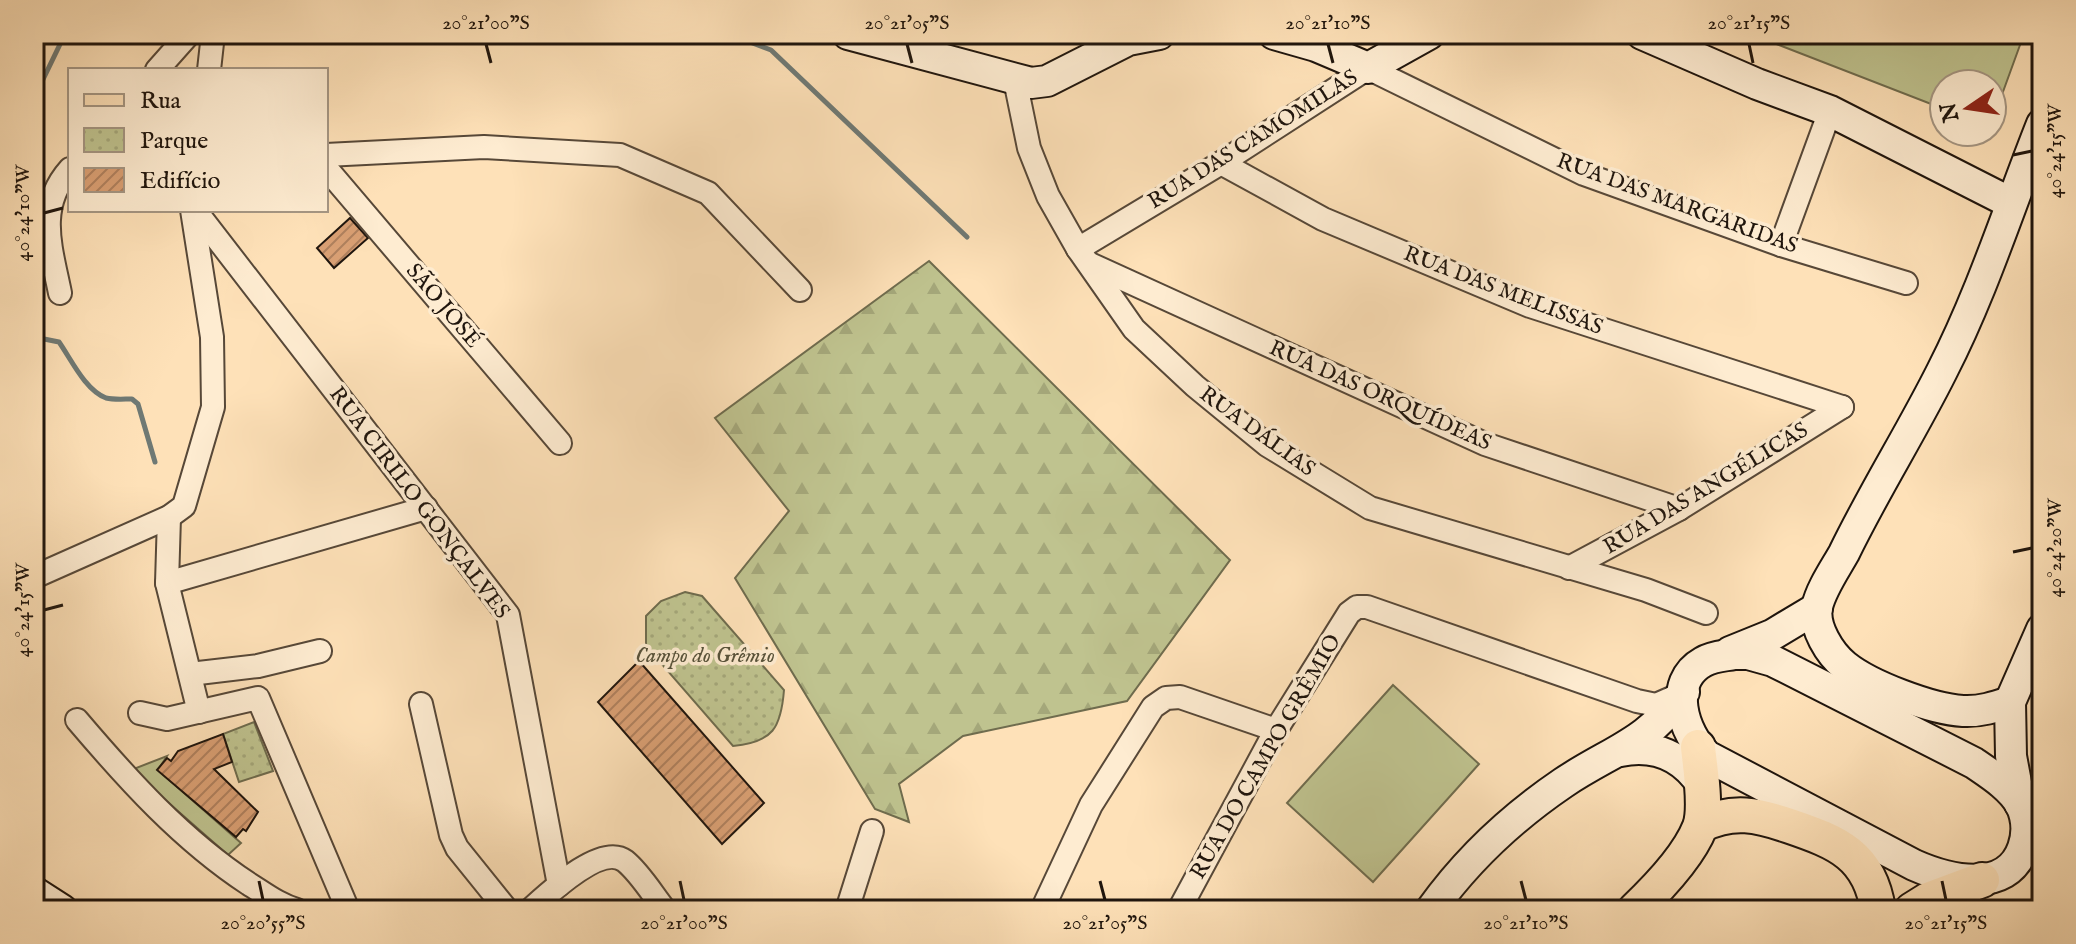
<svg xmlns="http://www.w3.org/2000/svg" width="2076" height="944" viewBox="0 0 2076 944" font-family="'IM FELL English',serif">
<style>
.grass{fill:#bfc38f;stroke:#6f6c4e;stroke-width:2}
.forest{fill:url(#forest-firs);stroke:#6f6c4e;stroke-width:2}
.park{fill:url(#park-dots);stroke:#6f6c4e;stroke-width:2}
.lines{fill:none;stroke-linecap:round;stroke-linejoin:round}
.stream{stroke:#6f7974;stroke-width:5}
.building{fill:url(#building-hatch);stroke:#1f150d;stroke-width:2}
.street-casing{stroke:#574838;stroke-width:26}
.secondary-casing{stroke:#1f150d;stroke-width:34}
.primary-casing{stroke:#1f150d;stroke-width:38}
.street{stroke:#feecd1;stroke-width:22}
.secondary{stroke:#feecd1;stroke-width:30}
.primary{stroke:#fee1b8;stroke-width:34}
.ticks{fill:none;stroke:#1f150d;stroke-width:3}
.labels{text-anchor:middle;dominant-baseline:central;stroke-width:7;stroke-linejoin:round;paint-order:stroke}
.street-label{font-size:22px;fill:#1f150d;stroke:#feecd1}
.park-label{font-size:22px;font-style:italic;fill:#57523a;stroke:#feecd1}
.neatline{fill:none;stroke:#1f150d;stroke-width:3}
.ticks-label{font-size:20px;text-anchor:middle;fill:#1f150d}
</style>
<defs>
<pattern id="forest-firs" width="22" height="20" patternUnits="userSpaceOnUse" patternTransform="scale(2)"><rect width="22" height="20" fill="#bfc38f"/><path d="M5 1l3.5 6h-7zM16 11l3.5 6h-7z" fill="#a4a77a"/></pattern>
<pattern id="park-dots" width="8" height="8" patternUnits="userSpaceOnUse" patternTransform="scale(2)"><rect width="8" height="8" fill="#bfc38f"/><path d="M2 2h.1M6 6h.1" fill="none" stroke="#a4a77a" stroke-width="1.8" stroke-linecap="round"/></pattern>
<pattern id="building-hatch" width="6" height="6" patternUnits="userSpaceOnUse" patternTransform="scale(2)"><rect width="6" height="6" fill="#d99f73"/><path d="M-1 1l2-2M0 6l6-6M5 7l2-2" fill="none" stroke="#af805d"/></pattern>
</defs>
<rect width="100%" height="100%" fill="#fee1b8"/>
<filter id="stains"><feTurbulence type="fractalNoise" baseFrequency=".0025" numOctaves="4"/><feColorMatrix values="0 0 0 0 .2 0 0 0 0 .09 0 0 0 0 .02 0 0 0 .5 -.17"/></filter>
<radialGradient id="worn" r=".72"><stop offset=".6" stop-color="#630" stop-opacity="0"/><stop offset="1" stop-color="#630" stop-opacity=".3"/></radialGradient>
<g class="grass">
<polygon points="2024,34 1992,122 1992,84 1944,84 1944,109 1753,35"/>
<polygon points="1393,685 1479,764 1373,882 1287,803"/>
<polygon points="167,756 158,770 241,843 228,855 131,770"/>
</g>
<polygon class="forest" points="929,261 1230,560 1127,701 963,736 899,784 909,822 875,809 735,578 789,511 715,418"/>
<g class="park">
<path d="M 685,592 L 702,596 L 784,690 C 781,728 773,742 733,746 L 646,646 L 646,616 L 661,601 Z"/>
<polygon points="254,722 273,771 239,782 223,734"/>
</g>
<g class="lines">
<g class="stream">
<polyline points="729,34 771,50 967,237"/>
<polyline points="34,98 65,34"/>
<path d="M 34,337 L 59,342 C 71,359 85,390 106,398 C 114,400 124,399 132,399 L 138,404 L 155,462"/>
</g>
</g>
<g class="building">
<polygon points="350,218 368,238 334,268 317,248"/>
<polygon points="639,661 764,803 722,844 598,702"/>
<polygon points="223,734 232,762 214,769 258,812 246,831 243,829 236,837 157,770 167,758 171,761 178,751"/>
</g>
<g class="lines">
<g class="street-casing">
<g id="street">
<polyline points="157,70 189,34"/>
<polyline points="209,70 213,34"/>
<polyline points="1015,80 1029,148 1048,196 1078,249 1134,329 1195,386 1267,445 1370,508 1646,590 1706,613"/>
<polyline points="326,155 484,147 620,155 708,193 800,290"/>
<polyline points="1221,163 1323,219 1530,306 1842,407"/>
<polyline points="326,168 560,443"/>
<polyline points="195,210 508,615 559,885"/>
<polyline points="1781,245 1830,111"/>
<polyline points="1078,249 1221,163 1368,68 1584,174 1781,245 1906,283"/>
<polyline points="1090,264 1485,444 1679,509"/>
<path d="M 60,293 C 51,248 36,207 70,169"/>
<polyline points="169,517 167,583 199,712"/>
<polyline points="1569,568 1679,509 1842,407"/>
<polyline points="34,577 169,517 184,506 213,407 212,337 192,210"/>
<polyline points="167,583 426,508"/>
<polyline points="190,674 258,666 320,651"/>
<polyline points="421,704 451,835 457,848 507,910"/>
<polyline points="140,713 167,719 258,698 348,910"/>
<path d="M 77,720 C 128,780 182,840 249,884 C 265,894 279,905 297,910"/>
<path d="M 530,910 C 548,894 601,843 625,861 C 640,873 653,895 665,910"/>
<polyline points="847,910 872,831"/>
<polyline points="1042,910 1091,805 1153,707 1166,698 1180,697 1276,730"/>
<polyline points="1179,910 1276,730 1349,613 1357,607 1367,607 1637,701 1656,705 1681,694"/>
</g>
</g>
<g class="secondary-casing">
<g id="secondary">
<polyline points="848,34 1031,83 1047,81 1128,40 1159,34"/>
<polyline points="1274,34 1316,46 1368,68 1429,34"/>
<polyline points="1642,34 1757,84 1830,111 2011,203"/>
<polyline points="1730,652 1772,635 1817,608"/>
<path d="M 1734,654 L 1748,654 L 1773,661 L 1974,763 C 1990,774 2011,787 2021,805 C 2027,818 2028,834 2023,848 C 2007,895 1948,880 1914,865 L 1707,756 C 1683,733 1667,682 1703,662 C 1713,656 1724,656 1734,654 Z"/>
<path d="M 2010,702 C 1995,707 1980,712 1963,711 C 1931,709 1870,686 1845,666 C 1830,654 1813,627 1817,607 C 1821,589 1835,569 1844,553 C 1874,491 1911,433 1942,371 C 1983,291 2009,207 2042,124"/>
<path d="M 1620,751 C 1654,744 1683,756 1702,785"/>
<polyline points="2020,804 2011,756 2010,702 2042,629"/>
<polyline points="34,892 62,910"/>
<path d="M 1431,910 C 1466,861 1513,817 1563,783 C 1612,750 1646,745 1684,692"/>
</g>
</g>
<g class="primary-casing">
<g id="primary">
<path d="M 1701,825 C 1733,809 1758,815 1790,826 C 1837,842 1870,855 1878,910"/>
<path d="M 1635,910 C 1657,889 1689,855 1700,827 C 1707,807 1700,768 1698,747"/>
<polyline points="1912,910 1928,900 1982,880"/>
</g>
</g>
<use href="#street" class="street"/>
<use href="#secondary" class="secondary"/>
<use href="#primary" class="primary"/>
</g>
<path class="ticks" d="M 486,44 L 491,63M 907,44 L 912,63M 1328,44 L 1333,63M 1749,44 L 1753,63M 2013,155 L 2032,151M 44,213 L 63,208M 2013,552 L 2032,548M 44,610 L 63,605M 259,881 L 263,900M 680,881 L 684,900M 1100,881 L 1105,900M 1521,881 L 1526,900M 1942,881 L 1946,900"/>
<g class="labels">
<g class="street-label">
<text transform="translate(1253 140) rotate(-32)">RUA DAS CAMOMILAS</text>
<text transform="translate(1677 204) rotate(20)">RUA DAS MARGARIDAS</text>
<text transform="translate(1503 291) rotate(21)">RUA DAS MELISSAS</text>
<text transform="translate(443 306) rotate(50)">SÃO JOSÉ</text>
<text transform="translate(1380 396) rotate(24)">RUA DAS ORQUÍDEAS</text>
<text transform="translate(1257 432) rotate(36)">RUA DÁLIAS</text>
<text transform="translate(1706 489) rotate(-31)">RUA DAS ANGÉLICAS</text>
<text transform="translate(419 503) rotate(53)">RUA CIRILO GONÇALVES</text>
<text transform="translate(1266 757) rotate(-60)">RUA DO CAMPO GRÊMIO</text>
</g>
<g class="park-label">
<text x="705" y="656">Campo do Grêmio</text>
</g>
</g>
<rect width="2076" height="944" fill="none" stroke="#fee1b8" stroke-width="88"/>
<rect x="68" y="68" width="260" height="144" fill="#feecd1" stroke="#a59683" stroke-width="2"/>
<rect x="84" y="94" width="40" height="12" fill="#fee1b8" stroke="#a59683" stroke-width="2"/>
<text x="140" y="108" font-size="24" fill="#1f150d">Rua</text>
<rect x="84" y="128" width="40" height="24" fill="url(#park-dots)" stroke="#a59683" stroke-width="2"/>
<text x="140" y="148" font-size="24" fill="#1f150d">Parque</text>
<rect x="84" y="168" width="40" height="24" fill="url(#building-hatch)" stroke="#a59683" stroke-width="2"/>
<text x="140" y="188" font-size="24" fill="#1f150d">Edifício</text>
<g transform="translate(1968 108) rotate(257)"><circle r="38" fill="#feecd1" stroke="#a59683" stroke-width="2"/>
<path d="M0-6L14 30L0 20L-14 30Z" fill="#8f2418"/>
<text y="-12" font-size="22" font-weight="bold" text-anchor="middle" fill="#1f150d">N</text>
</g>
<rect x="44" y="44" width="1988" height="856" class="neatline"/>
<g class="ticks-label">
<text x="486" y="29">20°21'00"S</text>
<text x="907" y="29">20°21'05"S</text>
<text x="1328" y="29">20°21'10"S</text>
<text x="1749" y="29">20°21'15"S</text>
<text transform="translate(2054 151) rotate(-90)" y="7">40°24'15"W</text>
<text transform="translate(22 213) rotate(-90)" y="7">40°24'10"W</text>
<text transform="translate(2054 548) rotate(-90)" y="7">40°24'20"W</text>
<text transform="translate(22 610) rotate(-90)" y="7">40°24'15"W</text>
<text x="263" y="929">20°20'55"S</text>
<text x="684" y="929">20°21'00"S</text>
<text x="1105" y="929">20°21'05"S</text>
<text x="1526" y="929">20°21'10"S</text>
<text x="1946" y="929">20°21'15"S</text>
</g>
<rect width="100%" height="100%" filter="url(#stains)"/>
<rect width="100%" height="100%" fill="url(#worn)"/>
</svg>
